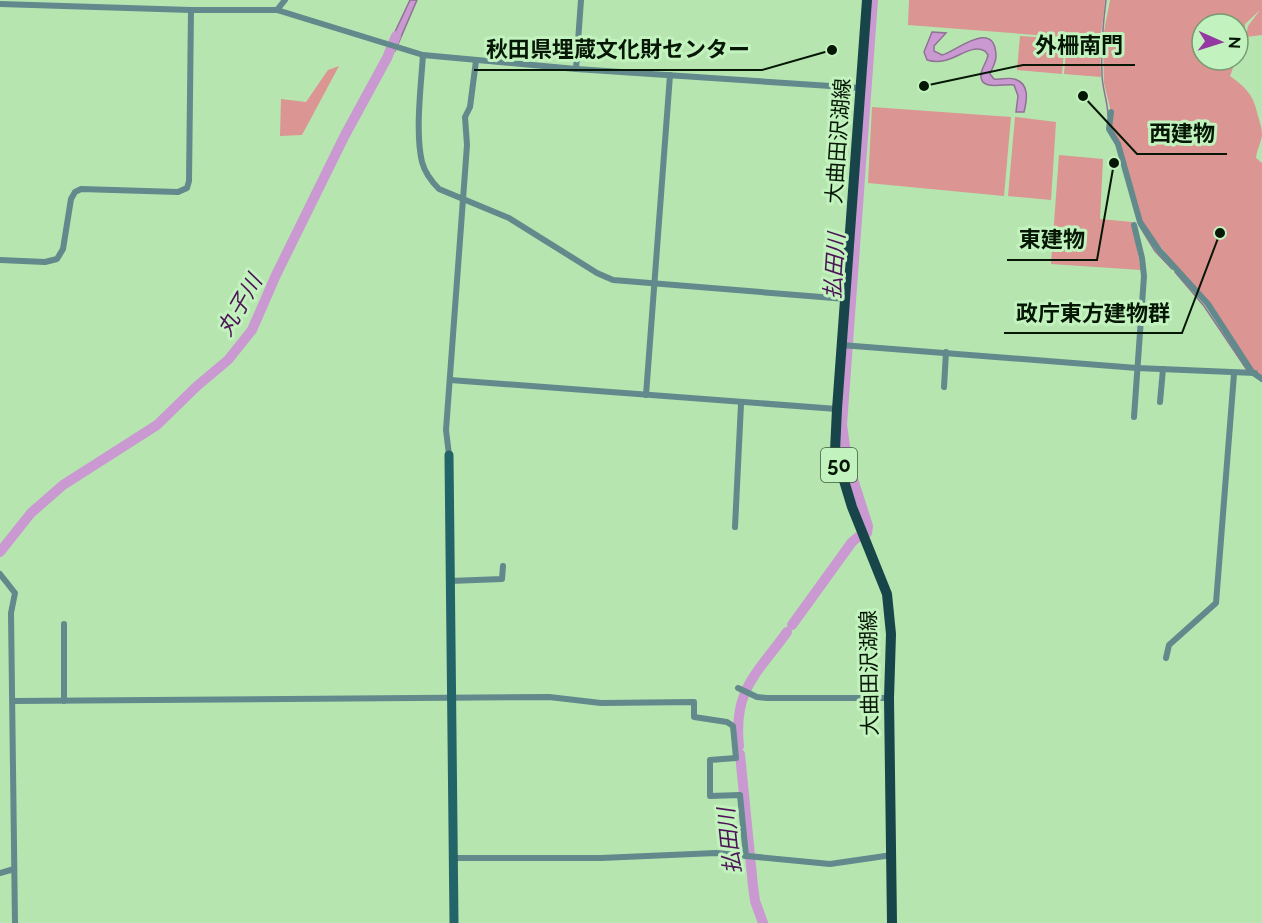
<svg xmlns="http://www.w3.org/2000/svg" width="1262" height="923" viewBox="0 0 1262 923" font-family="Raleway,'Noto Sans JP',sans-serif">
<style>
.green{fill:#db9592}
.water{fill:#ca99d1;stroke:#8f7294;stroke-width:1.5}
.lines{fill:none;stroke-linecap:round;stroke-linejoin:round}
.stream{stroke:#8f7294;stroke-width:1.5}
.river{stroke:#ca99d1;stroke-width:10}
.street{stroke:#62898c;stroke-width:6}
.secondary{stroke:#236469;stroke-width:9}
.primary{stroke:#184549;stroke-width:10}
.labels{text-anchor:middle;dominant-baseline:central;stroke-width:6;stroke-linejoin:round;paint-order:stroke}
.shield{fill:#c2f2bd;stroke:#3e593c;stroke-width:1.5}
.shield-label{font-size:20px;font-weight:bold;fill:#061705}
.street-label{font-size:21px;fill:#061705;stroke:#c2f2bd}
.water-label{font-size:22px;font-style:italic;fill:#4e1357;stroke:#c2f2bd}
.leader{fill:none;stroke:#061705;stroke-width:2}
.callout-dot{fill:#061705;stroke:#c2f2bd;stroke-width:2}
.callout-label{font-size:22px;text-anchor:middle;font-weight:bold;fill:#061705;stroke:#c2f2bd;stroke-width:6;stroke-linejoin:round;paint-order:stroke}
</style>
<rect width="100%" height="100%" fill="#b6e5b0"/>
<g class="green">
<path d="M 909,0 L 1105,0 C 1104,14 1102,26 1100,40 L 908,25 Z"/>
<path d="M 1110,0 L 1262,0 L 1262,35 L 1246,37 L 1248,26 L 1260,10 L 1245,24 L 1244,42 L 1238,56 L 1238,24 L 1202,24 L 1202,60 L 1236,60 L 1230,76 C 1245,87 1253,94 1257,112 C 1259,120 1262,127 1262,135 C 1261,143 1257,149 1256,158 L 1262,163 L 1262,379 L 1252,372 L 1208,304 L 1140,222 L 1118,144 L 1109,129 L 1111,112 L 1104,83 L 1103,37 Z"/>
<polygon points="1020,36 1065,39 1062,74 1017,70"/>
<polygon points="1067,39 1100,42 1101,77 1064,74"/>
<polygon points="339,66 302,135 280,136 281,99 306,102 328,70"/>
<polygon points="872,107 1011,117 1004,196 868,183"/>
<polygon points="1015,117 1056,122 1051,200 1008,196"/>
<polygon points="1059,155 1103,159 1100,219 1132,222 1141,270 1051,264"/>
</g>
<g class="water">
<polygon points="410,0 417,0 395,51 387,49"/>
<path d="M 932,32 L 946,33 L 934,46 L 934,51 L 942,55 C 955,52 995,17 996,56 C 996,63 992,68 990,74 L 994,79 C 1001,80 1008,77 1014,79 C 1030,83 1027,100 1024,112 L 1016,112 L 1018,96 L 1014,85 C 1005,83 979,92 981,74 C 982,67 987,62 988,55 L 985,51 C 967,42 952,68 927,60 L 924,52 Z"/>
</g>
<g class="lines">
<g class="stream">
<path d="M 1106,0 C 1103,24 1101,49 1102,74 C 1102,88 1108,102 1108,116"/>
<polyline points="1139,225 1155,251 1172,269"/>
<polyline points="1175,272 1204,306 1247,370"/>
</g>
<g class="river">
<polyline points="867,533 868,526 847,460 842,425 873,0"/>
<polyline points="0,552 31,513 63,485 157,425 197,386 228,360 252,330 276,275 345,135 387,58 396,36"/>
<polyline points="792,625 852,542 858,537"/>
<path d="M 739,746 C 733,689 757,674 787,632"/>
<polyline points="740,754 753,886 755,901 763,923"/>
</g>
<g class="street">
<polyline points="0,4 191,10 277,10 423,55 576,69 861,88"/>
<polyline points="277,10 285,0"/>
<path d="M 423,55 C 421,86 415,132 422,162 C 425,173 431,181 439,189 L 509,218 L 597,273 L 613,280 L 846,299"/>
<polyline points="576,69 581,0"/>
<polyline points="1111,112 1109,129 1118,144 1140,222 1159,250 1208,304 1252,372 1262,379"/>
<polyline points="0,260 45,262 57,259 63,249 71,199 75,192 81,189 178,192 187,188 189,181 191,10"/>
<polyline points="841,345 1137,368 1255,373"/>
<polyline points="450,380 837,409"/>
<polyline points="944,387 946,352"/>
<polyline points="646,395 670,75"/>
<polyline points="1160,402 1163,369"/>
<polyline points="1134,417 1144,276 1142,258 1134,225"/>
<polyline points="449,455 446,430 467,145 465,117 470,107 476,61"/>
<polyline points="735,527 741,404"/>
<polyline points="0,574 15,593 11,613 15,923"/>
<polyline points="450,581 502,579 503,566"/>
<polyline points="1166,658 1169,645 1216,603 1234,374"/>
<polyline points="738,688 757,697 767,698 889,698"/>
<polyline points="13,701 549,697 601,703 694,702 694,717 727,722 733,726 736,758 710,760 710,796 740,795 746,856"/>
<polyline points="64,701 64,624"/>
<polyline points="453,858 601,858 716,853 830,864 892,855"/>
<polyline points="0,873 14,869"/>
</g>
<polyline class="secondary" points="449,455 454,923"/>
<polyline class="primary" points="867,0 837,409 835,451 852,507 887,594 891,634 889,698 892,923"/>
</g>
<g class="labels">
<rect class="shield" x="821" y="448" width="36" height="34" rx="4.5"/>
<g class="shield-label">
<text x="839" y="465">50</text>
</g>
<g class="street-label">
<text transform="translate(838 141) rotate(-86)">大曲田沢湖線</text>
<text transform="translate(869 673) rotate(-91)">大曲田沢湖線</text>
</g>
<g class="water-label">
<text transform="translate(834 266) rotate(-86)">払田川</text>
<text transform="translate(239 305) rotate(-60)">丸子川</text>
<text transform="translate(729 841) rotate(-96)">払田川</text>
</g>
</g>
<path class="leader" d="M924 86L1023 65H1135M832 50L762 70H474M1083 96L1137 154H1227M1114 163L1097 260H1007M1220 233L1182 333H1004"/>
<g class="callout-dot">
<circle cx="924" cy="86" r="6"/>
<circle cx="832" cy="50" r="6"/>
<circle cx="1083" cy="96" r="6"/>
<circle cx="1114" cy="163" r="6"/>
<circle cx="1220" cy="233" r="6"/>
</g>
<g class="callout-label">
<text x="1079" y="53">外柵南門</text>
<text x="618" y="57">秋田県埋蔵文化財センター</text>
<text x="1182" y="141">西建物</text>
<text x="1052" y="247">東建物</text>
<text x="1093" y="321">政庁東方建物群</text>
</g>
<g transform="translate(1220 42) rotate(93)"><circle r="28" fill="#c2f2bd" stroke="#779a73" stroke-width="1.5"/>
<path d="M0-4.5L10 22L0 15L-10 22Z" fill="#9438a2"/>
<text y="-9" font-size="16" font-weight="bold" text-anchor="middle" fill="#061705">N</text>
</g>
</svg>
